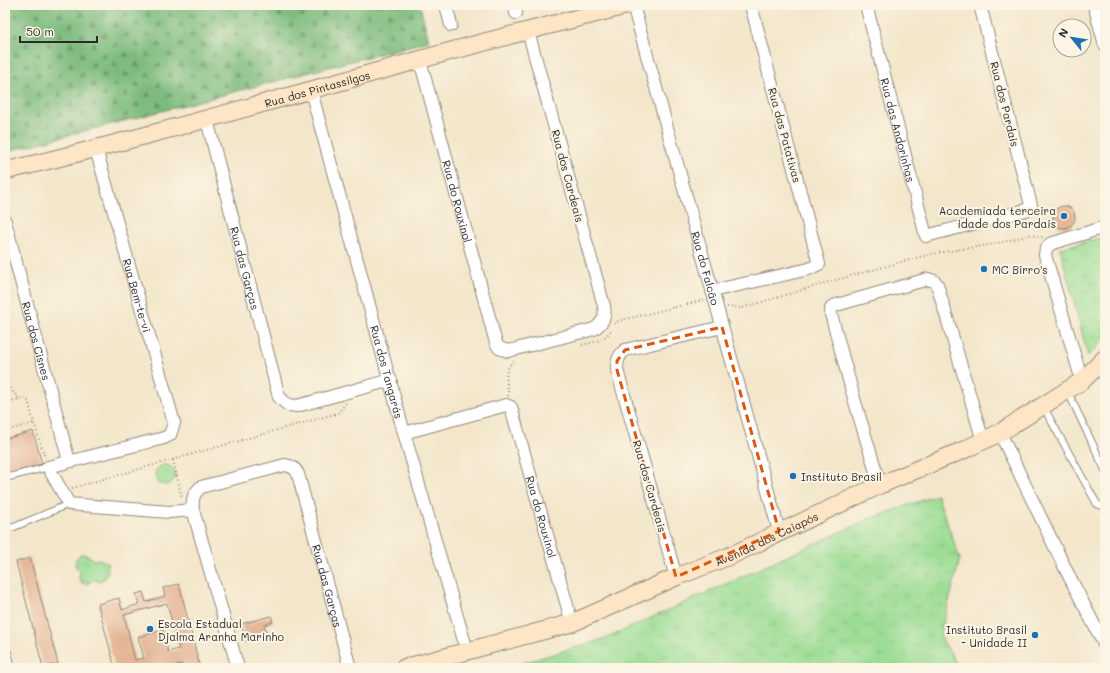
<svg xmlns="http://www.w3.org/2000/svg" width="1110" height="673" viewBox="0 0 1110 673" font-family="Mali,sans-serif">
<style>
.grass{fill:url(#grass-tufts);stroke:#648460}
.forest{fill:url(#forest-firs);stroke:#547454}
.park{fill:url(#park-crowns);stroke:#648460}
.building{fill:#e4b595;fill-rule:evenodd}
.lines{fill:none;stroke-linecap:round;stroke-linejoin:round}
.lane-casing{stroke:#8f887a;stroke-width:8}
.street-casing{stroke:#8f887a;stroke-width:14}
.secondary-casing{stroke:#8f887a;stroke-width:19}
.path{stroke:#8f887a;stroke-width:2;stroke-dasharray:1 3;stroke-linecap:butt}
.lane{stroke:#fff;stroke-width:6}
.street{stroke:#fff;stroke-width:12}
.secondary{stroke:#fde5c5;stroke-width:17}
.marked{fill:none;stroke:#df570e;stroke-width:3;stroke-dasharray:8 5;stroke-linejoin:round}
.poi-dot{fill:#1f6fb2;stroke:#fcf5e5;stroke-width:1.5}
.labels{text-anchor:middle;dominant-baseline:central;stroke-width:4;stroke-linejoin:round;paint-order:stroke}
.street-label{font-size:11px;fill:#2b2b2b;stroke:#fcf5e5}
.poi-label{font-size:11px;fill:#2b2b2b;stroke:#fcf5e5;text-anchor:start}
</style>
<defs>
<pattern id="grass-tufts" width="24" height="20" patternUnits="userSpaceOnUse"><rect width="24" height="20" fill="#9cdd94"/><path d="M3 7l-1-3M5 7V3M7 7l1-3M15 17l-1-3M17 17v-4M19 17l1-3" fill="none" stroke="#87be80"/></pattern>
<pattern id="forest-firs" width="22" height="20" patternUnits="userSpaceOnUse"><rect width="22" height="20" fill="#7dbc7e"/><path d="M5 1l3.5 6h-7zM16 11l3.5 6h-7z" fill="#679967"/></pattern>
<pattern id="park-crowns" width="20" height="18" patternUnits="userSpaceOnUse"><rect width="20" height="18" fill="#9cdd94"/><path d="M2 6a3 3 0 1 1 6 0M12 15a3 3 0 1 1 6 0" fill="none" stroke="#87be80"/></pattern>
</defs>
<rect width="100%" height="100%" fill="#fcf5e5"/>
<filter id="ink" filterUnits="userSpaceOnUse"><feTurbulence type="fractalNoise" baseFrequency=".025" numOctaves="2"/><feDisplacementMap in="SourceGraphic" scale="8" xChannelSelector="R" yChannelSelector="G"/><feConvolveMatrix kernelMatrix="1 2 1 2 8 2 1 2 1" color-interpolation-filters="sRGB"/></filter>
<filter id="wash" filterUnits="userSpaceOnUse"><feTurbulence type="fractalNoise" baseFrequency=".012" numOctaves="4" result="noise"/><feDisplacementMap in="SourceGraphic" scale="16" xChannelSelector="R" yChannelSelector="G"/><feGaussianBlur stdDeviation="0.9" result="paint"/><feColorMatrix in="noise" values="0 0 0 0 0 0 0 0 0 0 0 0 0 0 0 0 0 1.4 0 .05"/><feComposite in="paint" operator="in"/></filter>
<g filter="url(#wash)">
<rect width="100%" height="100%" fill="#f3e6ca"/>
<polygon class="grass" points="937,495 960,559 940,636 959,668 507,668 607,638 869,519"/>
<polygon class="forest" points="5,5 420,5 429,41 5,152"/>
<g class="park">
<polygon points="1105,237 1105,338 1088,356 1060,248"/>
<circle cx="165" cy="475" r="10"/>
<path d="M 80,554 C 87,554 90,556 94,561 L 97,559 L 102,560 L 107,563 L 108,570 L 105,578 L 99,581 L 93,580 L 87,584 L 82,583 L 79,578 L 80,571 L 75,566 L 76,560 Z"/>
</g>
<g id="blocks">
<g class="building">
<circle cx="1064" cy="217" r="11"/>
<polygon points="33,431 42,464 5,475 5,439"/>
<polygon points="30,558 58,664 43,667 16,562"/>
<path d="M 179,584 L 200,668 L 183,668 L 182,664 L 167,668 L 115,668 L 98,604 L 119,598 L 122,610 L 139,604 L 136,594 L 143,592 L 146,602 L 165,596 L 163,588 ZM 167,603 L 179,649 L 168,652 L 163,630 L 138,637 L 144,658 L 135,660 L 124,615 Z"/>
<polygon points="271,616 273,622 264,625 268,636 246,642 241,624"/>
</g>
</g>
</g>
<g filter="url(#ink)">
<use href="#blocks" fill-opacity="0" stroke="#8f887a" stroke-width="1"/>
<g class="lines">
<g class="lane-casing">
<g id="lane">
<polyline points="1068,392 1105,470"/>
<polyline points="1043,406 1097,504 1102,506 1105,504"/>
<polyline points="5,478 48,467"/>
<polyline points="5,528 14,527 69,504"/>
</g>
</g>
<g class="street-casing">
<g id="street">
<polyline points="446,5 451,25"/>
<polyline points="515,5 516,13"/>
<path id="s1" d="M 633,5 L 779,531"/>
<path id="s2" d="M 866,5 L 926,236 L 1026,210 L 1029,208 L 1031,205 L 980,5"/>
<polyline points="1094,5 1105,45"/>
<path id="s3" d="M 420,60 L 496,343 L 499,348 L 508,351 L 594,329 C 603,323 606,317 604,306 L 528,31"/>
<path id="s4" d="M 311,91 L 404,433 L 467,651"/>
<path id="s5" d="M 207,120 L 279,397 L 288,405 L 297,406 L 391,380"/>
<path id="s6" d="M 96,149 L 174,423 L 170,435 L 164,438 L 48,467 L 69,504 L 169,512 L 193,510"/>
<path id="s7" d="M 5,221 L 69,461"/>
<polyline points="712,291 809,269 819,264 751,5"/>
<polyline points="1082,381 1045,255 1046,249 1050,244 1105,227"/>
<path id="s8" d="M 404,433 L 506,405 L 511,407 L 572,623"/>
<polyline points="1000,433 1067,572 1105,646"/>
<polyline points="880,485 855,402 831,314 831,309 833,306 928,279 934,281 937,284 983,441"/>
<path d="M 676,577 L 617,370 C 617,361 618,356 625,350 L 722,327"/>
<polyline points="5,653 9,668"/>
<path id="s9" d="M 238,668 L 193,510 C 192,499 193,494 201,487 L 285,465 C 292,466 295,468 298,474 L 350,668"/>
</g>
</g>
<g class="secondary-casing">
<g id="secondary">
<path id="s10" d="M 5,171 C 144,138 281,98 419,60 C 489,40 559,23 629,5"/>
<path id="s11" d="M 404,668 L 572,623 L 676,577 L 732,555 L 880,485 L 966,449 L 1001,432 L 1082,381 L 1105,358"/>
</g>
</g>
<g class="path">
<polyline points="727,307 742,308 832,281 931,254 994,244 1030,235 1043,237"/>
<polyline points="614,324 616,322 622,320 704,300"/>
<path d="M 582,345 C 594,342 604,341 611,330"/>
<polyline points="5,382 19,399"/>
<path d="M 508,396 C 509,384 500,368 516,361"/>
<polyline points="5,402 25,398 28,401 34,423 45,458"/>
<polyline points="5,431 34,423"/>
<polyline points="173,460 182,498"/>
<polyline points="72,488 338,413 346,403"/>
</g>
<use href="#lane" class="lane"/>
<use href="#street" class="street"/>
<use href="#secondary" class="secondary"/>
</g>
</g>
<path class="marked" d="M 722,327 L 779,531 L 676,577 L 617,370 L 617,361 L 625,350 Z"/>
<g class="poi-dot">
<circle cx="1064" cy="216" r="4"/>
<circle cx="984" cy="269" r="4"/>
<circle cx="793" cy="476" r="4"/>
<circle cx="150" cy="629" r="4"/>
<circle cx="1035" cy="635" r="4"/>
</g>
<g class="labels">
<g class="street-label">
<text stroke="none"><textPath href="#s10" startOffset="323">Rua dos Pintassilgos</textPath></text>
<text transform="translate(1005 104) rotate(76)">Rua dos Pardais</text>
<text stroke="none"><textPath href="#s2" startOffset="129">Rua das Andorinhas</textPath></text>
<text transform="translate(785 135) rotate(75)">Rua das Patativas</text>
<text transform="translate(568 176) rotate(75)">Rua dos Cardeais</text>
<text stroke="none"><textPath href="#s3" startOffset="146">Rua do Rouxinol</textPath></text>
<text stroke="none"><textPath href="#s5" startOffset="153">Rua das Garças</textPath></text>
<text stroke="none"><textPath href="#s1" startOffset="273">Rua do Falcão</textPath></text>
<text stroke="none"><textPath href="#s6" startOffset="152">Rua Bem-te-vi</textPath></text>
<text stroke="none"><textPath href="#s7" startOffset="124">Rua dos Cisnes</textPath></text>
<text stroke="none"><textPath href="#s4" startOffset="291">Rua dos Tangarás</textPath></text>
<text transform="translate(650 486) rotate(74)">Rua dos Cardeais</text>
<text stroke="none"><textPath href="#s8" startOffset="225">Rua do Rouxinol</textPath></text>
<text stroke="none"><textPath href="#s11" startOffset="386">Avenida dos Caiapós</textPath></text>
<text stroke="none"><textPath href="#s9" startOffset="409">Rua das Garças</textPath></text>
</g>
<g class="poi-label">
<text x="1056" y="210" text-anchor="end">Academiada terceira<tspan x="1056" dy="13">idade dos Pardais</tspan></text>
<text x="992" y="269">MC Birro's</text>
<text x="801" y="476">Instituto Brasil</text>
<text x="158" y="623">Escola Estadual<tspan x="158" dy="13">Djalma Aranha Marinho</tspan></text>
<text x="1027" y="629" text-anchor="end">Instituto Brasil<tspan x="1027" dy="13">- Unidade II</tspan></text>
</g>
</g>
<rect width="1110" height="673" fill="none" stroke="#fcf5e5" stroke-width="20"/>
<g transform="translate(1072 38) rotate(300)"><circle r="19" fill="#fcf5e5" stroke="#a8a49b"/>
<path d="M0-3L7 15L0 10L-7 15Z" fill="#1f6fb2"/>
<text y="-6" font-size="11" font-weight="bold" text-anchor="middle" fill="#2b2b2b">N</text>
</g>
<path d="M20 36v6h77v-6" fill="none" stroke="#2b2b2b" stroke-width="2"/>
<text x="26" y="36" font-size="12" fill="#2b2b2b" stroke="#fcf5e5" stroke-width="3" paint-order="stroke">50 m</text>
</svg>
